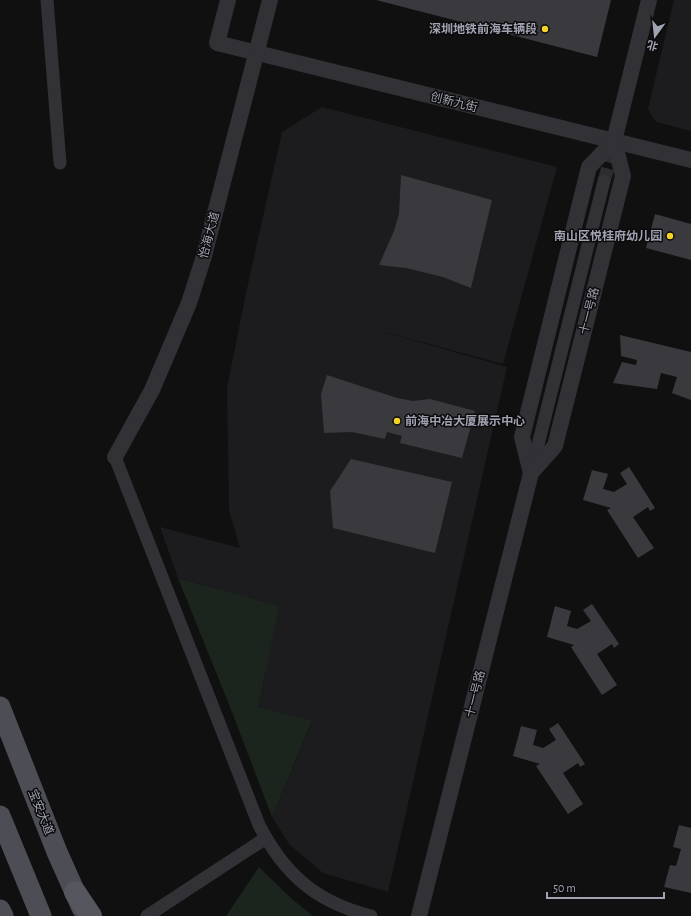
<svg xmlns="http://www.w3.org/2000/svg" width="691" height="916" viewBox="0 0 691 916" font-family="'Alegreya Sans','Noto Sans SC',sans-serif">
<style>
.built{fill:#1c1c1e}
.green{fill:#1c241e}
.building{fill:#3a3a3e}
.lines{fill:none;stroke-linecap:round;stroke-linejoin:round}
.minor-tunnel{stroke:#2d2d31;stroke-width:13;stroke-dasharray:13 6;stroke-linecap:butt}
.minor{stroke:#313136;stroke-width:13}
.tertiary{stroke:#313136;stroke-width:16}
.primary{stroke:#4d4d55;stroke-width:21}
.trunk{stroke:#55565e;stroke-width:22}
.poi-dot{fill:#f4d325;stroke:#0b0b0c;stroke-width:1.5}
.labels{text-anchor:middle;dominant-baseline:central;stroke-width:3;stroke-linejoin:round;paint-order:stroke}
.poi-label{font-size:12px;font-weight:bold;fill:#a1a3b2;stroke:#0b0b0c;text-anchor:end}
.street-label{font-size:12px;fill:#a1a3b2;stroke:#0b0b0c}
</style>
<rect width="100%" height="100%" fill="#101011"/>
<g class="built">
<polygon points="674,0 691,0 691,131 656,122 648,109"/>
<polygon points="322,107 557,167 503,364 370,328 507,367 388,892 323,873 289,844 272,817 312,722 258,707 278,606 178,578 160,527 240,548 229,510 227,388 246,293 282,132"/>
</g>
<g class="green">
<polygon points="178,578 279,606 258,707 312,721 272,817 230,707"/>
<polygon points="259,867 292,899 313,916 226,916"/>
</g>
<g class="building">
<polygon points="376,0 611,0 597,57"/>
<polygon points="401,175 492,200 471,288 443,277 406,268 379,265 394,231 399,214"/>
<polygon points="655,214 691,224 691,260 646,248"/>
<polygon points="620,335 691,352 691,400 672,393 677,377 661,373 657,389 613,383 622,362 636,365 637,360 621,356"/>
<polygon points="327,375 397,398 413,401 430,399 475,411 462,458 400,443 402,436 387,432 385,439 352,432 324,433 321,394"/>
<polygon points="351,459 452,482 435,553 333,528 330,491"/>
<polygon points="629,467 655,508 650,511 648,507 633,517 654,548 638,558 607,510 611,508 583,500 592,470 608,474 603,489 614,492 627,484 620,473"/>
<polygon points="592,604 619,644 614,648 612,644 597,654 617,685 602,695 571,647 574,645 547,637 555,606 571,611 567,626 577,629 591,621 583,610"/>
<polygon points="558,723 585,764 580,767 578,763 563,773 583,804 568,814 536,766 540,764 513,756 521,726 537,730 533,745 543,748 556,740 549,729"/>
<polygon points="679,825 691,828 691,893 664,887 670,865 676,866 681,849 673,847"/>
</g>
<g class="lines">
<polyline class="minor-tunnel" points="604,181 615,143"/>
<g class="minor">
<polyline points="47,0 60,163"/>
<path d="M 115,457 L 259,825 C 285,875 316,902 371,916"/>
<polyline points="531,473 604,181"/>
<polyline points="147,916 266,838"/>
</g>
<g class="tertiary">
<polyline points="228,0 217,43 691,160"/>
<polyline points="115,457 152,390 189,303 204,256 270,0"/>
<polyline points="531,473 522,437 589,167 614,141 649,0"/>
<polyline points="419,916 531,473 555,446 623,176 614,141"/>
</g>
<g class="primary">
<polyline points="0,707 57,852 82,908"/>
<polyline points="0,816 41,916"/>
<polyline points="0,910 3,916"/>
</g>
<polyline class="trunk" points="75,892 91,916"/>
</g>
<g class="poi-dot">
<circle cx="545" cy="29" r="4"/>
<circle cx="670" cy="236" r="4"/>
<circle cx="397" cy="421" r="4"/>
</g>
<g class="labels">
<g class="poi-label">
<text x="537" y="29">深圳地铁前海车辆段</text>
<text x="662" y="236">南山区悦桂府幼儿园</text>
<text x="405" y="421" text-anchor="start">前海中冶大厦展示中心</text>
</g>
<g class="street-label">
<text transform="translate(454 102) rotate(14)">创新九街</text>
<text transform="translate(209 235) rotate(-75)">怡海大道</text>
<text transform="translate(589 311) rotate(-76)">十一号路</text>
<text transform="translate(475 694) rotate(-76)">十一号路</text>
<text transform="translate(41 812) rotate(68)">宝安大道</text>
</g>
</g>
<g transform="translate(655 36) rotate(195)" stroke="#0b0b0c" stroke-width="3" paint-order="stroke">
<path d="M0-3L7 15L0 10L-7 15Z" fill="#a1a3b2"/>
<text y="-6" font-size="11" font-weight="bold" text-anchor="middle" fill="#a1a3b2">北</text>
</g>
<path d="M547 892v6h117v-6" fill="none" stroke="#a1a3b2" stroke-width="2"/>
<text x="553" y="892" font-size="12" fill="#a1a3b2" stroke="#0b0b0c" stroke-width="3" paint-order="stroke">50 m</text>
</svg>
